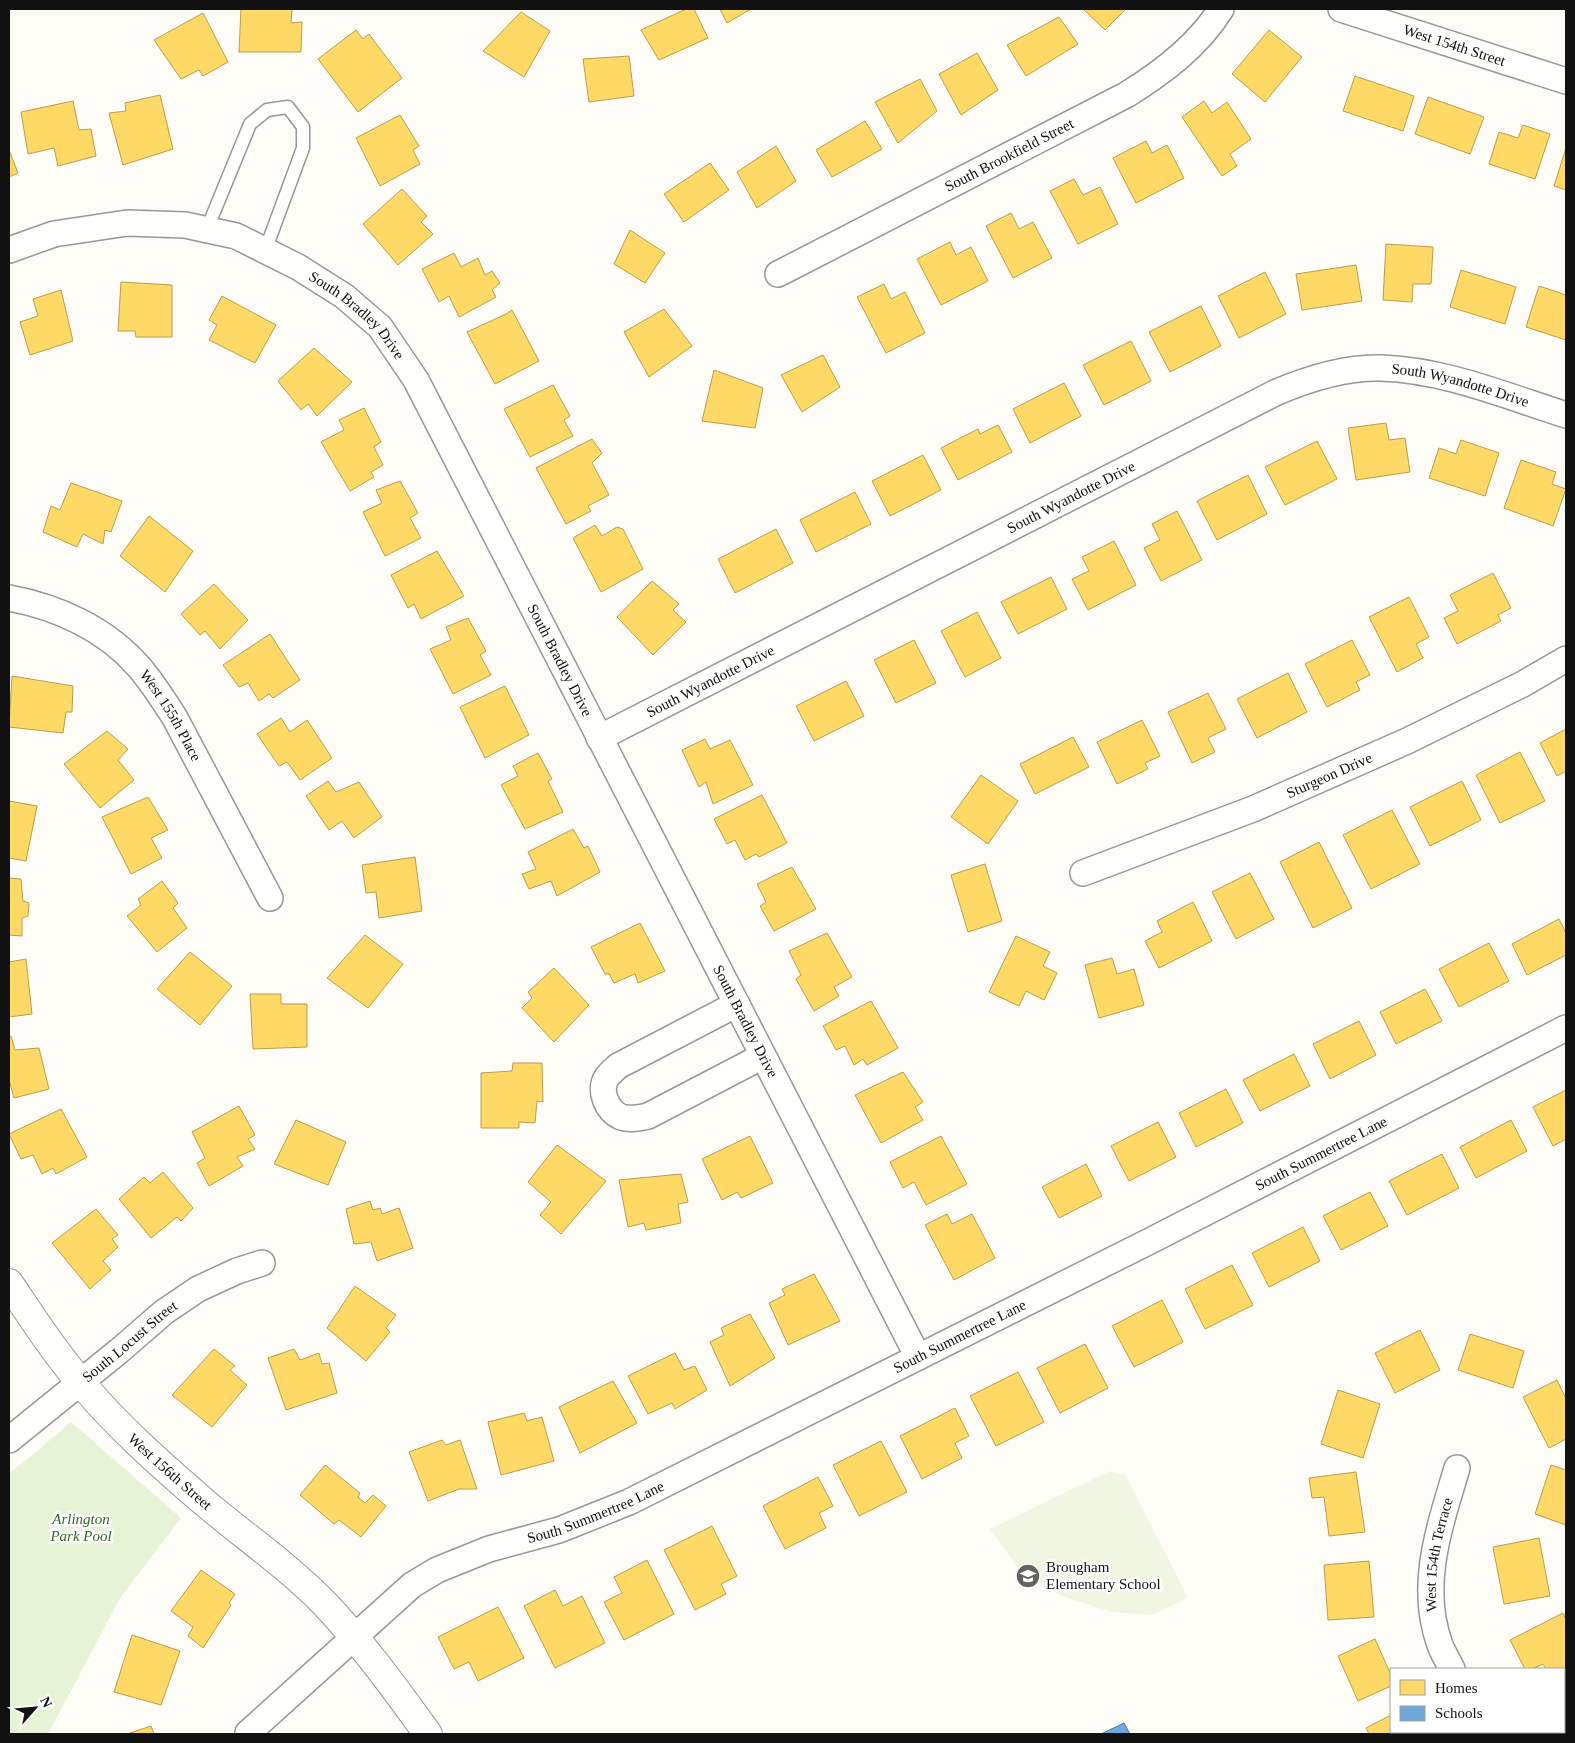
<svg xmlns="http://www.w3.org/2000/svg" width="1575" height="1743" viewBox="0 0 1575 1743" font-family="'Times New Roman',serif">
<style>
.green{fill:#e7f3d7}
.pitch{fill:#f0f6e1}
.homes{fill:#ffd966;stroke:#b89d4c}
.schools{fill:#6fa8dc;stroke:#537b9f}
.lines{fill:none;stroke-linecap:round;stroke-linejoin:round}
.service-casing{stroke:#979795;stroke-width:15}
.minor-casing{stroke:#979795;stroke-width:28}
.tertiary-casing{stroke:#979795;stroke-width:30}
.service{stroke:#fffffe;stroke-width:12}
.minor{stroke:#fffffe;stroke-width:25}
.tertiary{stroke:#fffffe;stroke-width:28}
.labels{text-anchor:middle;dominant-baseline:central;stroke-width:5;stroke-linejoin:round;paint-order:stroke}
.street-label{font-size:15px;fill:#111;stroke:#fff}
.park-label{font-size:15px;font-style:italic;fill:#2f6b1f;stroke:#fff}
.poi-label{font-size:15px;fill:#111;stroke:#fff;text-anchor:start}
</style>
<rect width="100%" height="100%" fill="#fdfcf7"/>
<polygon class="green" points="71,1422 181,1518 120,1598 48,1734 9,1734 9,1473 24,1462"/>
<polygon class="pitch" points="1110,1471 1126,1476 1188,1598 1151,1615 1112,1612 1059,1595 1019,1569 990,1529"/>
<g class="homes">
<polygon points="241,9 292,9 291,23 302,22 301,52 239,52"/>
<polygon points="686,9 694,9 708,38 659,60 641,30"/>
<polygon points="720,9 751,9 727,23"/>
<polygon points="1083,9 1126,9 1105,30"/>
<polygon points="521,12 550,31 524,77 483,51"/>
<polygon points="203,13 228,62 203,76 199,70 181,79 154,40"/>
<polygon points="1059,17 1078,44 1026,76 1007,45"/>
<polygon points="356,30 363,39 369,34 402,78 358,112 318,59"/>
<polygon points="1269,30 1302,57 1265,102 1232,74"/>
<polygon points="977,53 998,90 961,115 939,74"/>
<polygon points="629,56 634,96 589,102 583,59"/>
<polygon points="1355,76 1414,96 1403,131 1343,111"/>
<polygon points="920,79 937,111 898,143 875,102"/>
<polygon points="160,95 173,149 123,165 109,113 126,111 125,103"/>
<polygon points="1428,97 1484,117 1470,154 1415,134"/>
<polygon points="73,101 79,130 91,129 96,156 58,166 54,148 28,154 21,112"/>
<polygon points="1204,101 1212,113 1227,102 1251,139 1230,154 1237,166 1222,176 1182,117"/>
<polygon points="400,115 419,146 413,150 420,164 380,186 356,138"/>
<polygon points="865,121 882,149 832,177 816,150"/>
<polygon points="1523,125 1550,134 1535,179 1489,164 1499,132 1518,138"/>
<polygon points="1146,141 1152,153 1167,145 1184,178 1136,203 1113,158"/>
<polygon points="776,146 796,181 757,208 737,172"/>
<polygon points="1566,148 1566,190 1554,186"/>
<polygon points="9,150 18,173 9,177"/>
<polygon points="710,163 729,190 684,222 664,194"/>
<polygon points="1074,179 1083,195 1100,187 1118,224 1078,244 1050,191"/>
<polygon points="402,189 427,216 421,222 433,234 398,265 363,224"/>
<polygon points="1011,213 1019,229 1033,222 1052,258 1013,278 986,226"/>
<polygon points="630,230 665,253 645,283 614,264"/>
<polygon points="950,242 956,255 971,247 988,281 941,305 917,259"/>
<polygon points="1386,244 1433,247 1431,284 1413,284 1412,302 1383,300"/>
<polygon points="454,253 461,267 478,258 485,275 492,271 500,283 492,290 496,297 459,317 449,296 439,302 422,269"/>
<polygon points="1356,265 1362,301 1302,310 1296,274"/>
<polygon points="1461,270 1516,287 1505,324 1450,307"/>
<polygon points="1265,272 1286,314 1239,338 1218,296"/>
<polygon points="121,282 172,285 172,337 136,337 135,331 118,331"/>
<polygon points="884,284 891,299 905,292 925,333 886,353 857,297"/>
<polygon points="1539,286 1566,295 1566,340 1526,327"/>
<polygon points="61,290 73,341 30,355 20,322 38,316 33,299"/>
<polygon points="222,296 276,325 255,363 209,340 217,325 209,320"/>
<polygon points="1201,306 1221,346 1170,372 1149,332"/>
<polygon points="664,309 692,346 649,377 624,332"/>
<polygon points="512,310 539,361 495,384 467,332 506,314"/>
<polygon points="1131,341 1151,381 1104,405 1083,365"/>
<polygon points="314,348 352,382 317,416 308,404 301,410 278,381"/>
<polygon points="823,355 840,387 802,412 781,375"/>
<polygon points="714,370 763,388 755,428 702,421"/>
<polygon points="1064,383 1081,416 1030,443 1013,409"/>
<polygon points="553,385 570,416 564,420 573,436 530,457 504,409"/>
<polygon points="364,408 381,442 374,447 383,465 371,472 374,477 350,491 321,442 344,430 339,420"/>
<polygon points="1386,423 1389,440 1405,438 1410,472 1356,480 1348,428"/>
<polygon points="998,425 1012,452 958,480 941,448 978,429 980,434"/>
<polygon points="592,439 602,453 592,463 609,495 588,506 591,511 566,524 536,468"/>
<polygon points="1461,440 1499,453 1485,496 1429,478 1439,448 1456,454"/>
<polygon points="1317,441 1337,479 1285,505 1265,467"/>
<polygon points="923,455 941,490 890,516 872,481"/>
<polygon points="1521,460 1556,472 1552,484 1566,489 1553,526 1504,508"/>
<polygon points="1248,475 1267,514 1217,540 1197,501"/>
<polygon points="400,481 418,513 410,518 421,538 385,556 363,512 382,503 376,490"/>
<polygon points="71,483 122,501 111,532 105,530 103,544 83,534 77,547 43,532 51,506 60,510"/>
<polygon points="855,492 871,524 816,552 800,520"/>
<polygon points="1177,511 1202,560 1161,581 1144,548 1160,540 1152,524"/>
<polygon points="149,516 193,551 165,592 120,556"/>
<polygon points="595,525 602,536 617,527 623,529 643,569 601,592 573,538"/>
<polygon points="776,529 793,563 735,593 718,559"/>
<polygon points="1114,541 1136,585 1088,610 1072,579 1089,571 1082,557"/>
<polygon points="437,551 464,596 421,619 414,604 408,608 391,575"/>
<polygon points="1493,573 1511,608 1498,615 1501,621 1457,644 1444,618 1458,611 1450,595"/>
<polygon points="1051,577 1067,609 1018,634 1001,602"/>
<polygon points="652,581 679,604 673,610 686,622 653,655 617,617"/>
<polygon points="214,584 248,620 220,649 205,631 200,635 181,614"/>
<polygon points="1409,597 1429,637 1416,644 1423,658 1397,672 1369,617"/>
<polygon points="977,612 1001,658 965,677 941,631"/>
<polygon points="468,618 486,651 480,655 491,675 453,694 430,649 451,640 446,627"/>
<polygon points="270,634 300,680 273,698 269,694 259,701 248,683 239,687 223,665"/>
<polygon points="914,640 936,683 896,703 874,660"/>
<polygon points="1352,640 1370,675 1356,682 1360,690 1327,707 1305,664"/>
<polygon points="1288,673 1307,712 1257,738 1237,699"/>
<polygon points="12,676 73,686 72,712 66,712 63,733 9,727"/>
<polygon points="846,681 864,716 814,741 796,706"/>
<polygon points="505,686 529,735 485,758 460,707"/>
<polygon points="1208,693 1226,729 1208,738 1215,752 1192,763 1168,712"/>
<polygon points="281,718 290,732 307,720 332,758 300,780 287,762 279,766 257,734"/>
<polygon points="1142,720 1160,756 1145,763 1148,769 1117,784 1097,742"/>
<polygon points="1566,729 1566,771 1557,776 1540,743"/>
<polygon points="107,731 128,749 118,760 134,780 100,808 64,764"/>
<polygon points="1073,737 1089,767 1035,794 1020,764"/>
<polygon points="705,739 710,749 730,740 753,785 713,804 706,782 699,787 682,750"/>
<polygon points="1520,752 1545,801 1500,823 1476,775"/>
<polygon points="538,753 552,779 548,781 563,812 525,829 501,785 518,776 513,766"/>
<polygon points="981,775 1018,801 988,844 951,817"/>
<polygon points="328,781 336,792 359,782 382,817 354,838 342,821 329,830 306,796"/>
<polygon points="1462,781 1481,820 1430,846 1410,807"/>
<polygon points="762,795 787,843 759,857 756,854 745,860 735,840 727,844 714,819"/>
<polygon points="148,797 168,830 151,838 162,858 131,874 102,817"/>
<polygon points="9,801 37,806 26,861 9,858"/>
<polygon points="1392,810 1420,864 1371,889 1343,835"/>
<polygon points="573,829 584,848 588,846 600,872 557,896 551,881 529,889 522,874 536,869 528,852"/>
<polygon points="1319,842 1352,908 1313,928 1280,862"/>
<polygon points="415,857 422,911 379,918 376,892 366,893 362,865"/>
<polygon points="985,864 1002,921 968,932 951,875"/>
<polygon points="792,867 816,909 774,931 760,906 766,902 757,884"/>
<polygon points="1250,873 1274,919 1236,939 1212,892"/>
<polygon points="9,878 21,879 23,901 29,903 28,916 22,918 22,936 9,935"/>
<polygon points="162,881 178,903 173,908 187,928 157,952 127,916 141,905 138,899"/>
<polygon points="1193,902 1212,941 1159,968 1145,941 1162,932 1157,921"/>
<polygon points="1559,919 1566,933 1566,955 1527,975 1512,944"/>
<polygon points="640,923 665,971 638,983 635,974 614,983 609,974 605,974 591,947"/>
<polygon points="827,933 852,977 834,987 839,996 814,1011 796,979 801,975 789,951"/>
<polygon points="365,935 403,964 368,1008 327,978"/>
<polygon points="1016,936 1050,952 1043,966 1057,973 1044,1000 1026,991 1019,1006 989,992"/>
<polygon points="1489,943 1509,981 1459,1007 1439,969"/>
<polygon points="190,952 232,986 200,1025 157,989"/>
<polygon points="1112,958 1117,974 1134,969 1144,1005 1099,1018 1085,965"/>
<polygon points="26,959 32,1014 9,1017 9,962"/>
<polygon points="554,968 589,1005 554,1042 522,1008 532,998 528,992"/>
<polygon points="1425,989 1442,1021 1396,1044 1380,1012"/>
<polygon points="250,994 281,994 281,1004 307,1004 307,1047 253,1049"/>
<polygon points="871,1001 898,1048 867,1065 863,1059 854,1065 845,1046 836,1050 823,1026"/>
<polygon points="1359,1021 1376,1055 1330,1079 1313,1044"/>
<polygon points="11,1036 15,1050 39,1048 49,1089 14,1098 9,1080 9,1037"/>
<polygon points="1294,1054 1310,1086 1260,1111 1243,1080"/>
<polygon points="513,1063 542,1063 543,1102 537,1101 535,1123 519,1122 519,1128 481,1128 481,1073 512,1071"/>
<polygon points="903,1072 923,1102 915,1107 923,1120 881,1143 855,1095"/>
<polygon points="1226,1089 1243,1123 1196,1147 1179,1113"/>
<polygon points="1566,1090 1566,1139 1553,1146 1533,1107"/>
<polygon points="239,1106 255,1135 248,1139 255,1149 237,1157 243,1166 209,1186 197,1163 205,1158 192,1132"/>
<polygon points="61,1109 87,1157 56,1174 53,1168 42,1174 33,1155 21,1159 9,1134"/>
<polygon points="296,1120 346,1142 328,1185 274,1164"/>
<polygon points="1511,1120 1527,1151 1476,1178 1460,1147"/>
<polygon points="1158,1122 1176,1157 1129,1181 1111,1146"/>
<polygon points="750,1136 773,1183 741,1198 737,1192 722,1200 702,1159"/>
<polygon points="941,1136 967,1184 926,1205 914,1182 903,1188 890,1162"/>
<polygon points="557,1145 606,1181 561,1234 540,1215 551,1202 528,1182"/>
<polygon points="1442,1154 1459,1188 1407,1215 1389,1181"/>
<polygon points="1086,1164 1102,1196 1059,1218 1042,1187"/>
<polygon points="163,1172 193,1208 181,1221 177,1217 151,1238 119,1199 144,1177 150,1183"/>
<polygon points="681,1174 688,1202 678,1204 681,1223 646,1230 644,1223 628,1227 619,1180"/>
<polygon points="1370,1192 1388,1226 1341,1250 1323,1216"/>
<polygon points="370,1201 373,1210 380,1208 382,1214 399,1208 413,1248 377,1261 371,1242 354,1244 346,1209"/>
<polygon points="96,1209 118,1235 112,1239 118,1247 103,1261 111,1270 90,1289 52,1243"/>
<polygon points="947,1214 952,1224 972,1214 995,1258 954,1280 925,1225"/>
<polygon points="1303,1227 1320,1261 1269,1287 1252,1253"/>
<polygon points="1232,1265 1253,1305 1205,1329 1185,1289"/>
<polygon points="814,1274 840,1321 788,1345 769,1303 785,1295 782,1289"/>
<polygon points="355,1286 396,1315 386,1328 390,1332 366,1361 327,1328"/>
<polygon points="1162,1300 1183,1342 1134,1367 1112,1326"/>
<polygon points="750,1314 775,1358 730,1386 710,1342 724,1335 721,1328"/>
<polygon points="1420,1330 1440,1370 1395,1393 1375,1353"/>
<polygon points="1470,1334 1524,1351 1513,1388 1458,1370"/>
<polygon points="1085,1344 1108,1388 1060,1413 1037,1368"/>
<polygon points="214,1349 235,1366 230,1370 247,1385 212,1427 172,1395"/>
<polygon points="294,1349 300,1360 319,1353 322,1364 329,1363 337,1393 286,1410 268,1358"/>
<polygon points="675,1353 684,1370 695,1366 707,1390 675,1409 672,1403 648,1414 628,1376"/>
<polygon points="1018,1372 1044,1422 996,1446 970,1396"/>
<polygon points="1557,1380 1566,1399 1566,1439 1549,1448 1523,1397"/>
<polygon points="613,1381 637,1423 580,1453 559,1407"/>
<polygon points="1338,1390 1380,1404 1363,1458 1321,1444"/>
<polygon points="955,1408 969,1436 955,1443 962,1458 922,1479 900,1436"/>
<polygon points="524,1413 527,1421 542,1417 554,1461 501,1475 488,1422"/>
<polygon points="442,1440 446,1445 460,1440 477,1489 459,1489 428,1501 409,1452"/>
<polygon points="881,1441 907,1492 859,1516 833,1465"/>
<polygon points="325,1465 360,1493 358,1497 365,1503 373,1495 386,1506 361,1537 339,1520 334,1524 300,1495"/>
<polygon points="1551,1465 1566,1470 1566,1525 1535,1514"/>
<polygon points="1356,1472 1365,1532 1329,1536 1324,1497 1312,1498 1309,1478"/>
<polygon points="818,1477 833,1506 819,1513 826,1528 785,1549 763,1506"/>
<polygon points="712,1526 737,1576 721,1584 726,1594 695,1610 664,1550"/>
<polygon points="1539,1538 1550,1596 1504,1604 1493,1547"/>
<polygon points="647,1560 674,1614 624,1640 604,1602 622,1593 614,1577"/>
<polygon points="1369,1561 1374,1617 1328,1620 1324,1565"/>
<polygon points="201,1570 235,1594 229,1603 231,1605 203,1648 188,1636 193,1627 171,1611"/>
<polygon points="555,1590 563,1606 582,1596 605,1643 555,1668 524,1606"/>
<polygon points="498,1607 524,1658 478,1681 469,1662 454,1669 438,1637"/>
<polygon points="1563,1613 1566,1620 1566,1671 1564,1673 1564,1669 1546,1669 1543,1664 1532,1669 1525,1669 1510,1640"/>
<polygon points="132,1635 180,1651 161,1705 114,1692"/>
<polygon points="1375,1639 1391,1675 1391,1686 1358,1701 1338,1656"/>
<polygon points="1566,1695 1566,1734 1553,1734 1552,1732 1564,1732 1564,1696"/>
<polygon points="1391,1715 1391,1732 1416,1732 1417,1734 1369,1734 1366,1728"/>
<polygon points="151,1726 154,1734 127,1734"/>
</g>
<polygon class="schools" points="1124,1723 1130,1734 1101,1734"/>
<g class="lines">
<g class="service-casing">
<polyline id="service" points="207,229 250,124 267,110 288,107 303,127 303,148 265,251"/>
</g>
<g class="minor-casing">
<g id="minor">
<path id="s1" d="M 1341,9 L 1566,81"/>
<path id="s2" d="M 9,250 L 54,234 L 127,223 L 185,225 L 236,236 L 298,267 L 344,296 L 380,327 L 416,380 L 918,1357"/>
<path id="s3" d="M 778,274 L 1126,95 C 1162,73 1198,46 1221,9"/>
<path id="s4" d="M 9,598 C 58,607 106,629 139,667 C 153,683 164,701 175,718 L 270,898"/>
<path id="s5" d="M 599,738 L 1277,392 C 1310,378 1345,367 1381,368 C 1445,370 1506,396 1566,415"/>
<path id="s6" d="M 1083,873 L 1253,809 L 1407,741 L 1523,684 L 1566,659"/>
<path d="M 737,1004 L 618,1066 C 615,1069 610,1073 607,1077 C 598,1090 607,1111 621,1117 C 630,1120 639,1118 648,1116 L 763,1056"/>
<path id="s7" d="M 9,1440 L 119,1351 L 164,1312 L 198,1289 L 237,1271 L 262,1263"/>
<path id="s8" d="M 1452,1669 C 1448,1661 1443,1653 1440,1645 C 1418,1585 1440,1526 1457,1468"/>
<polyline points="1483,1732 1484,1734"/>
<path id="s9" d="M 248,1733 L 412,1585 L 437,1570 L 489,1549 L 559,1530 L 629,1502 L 1150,1241 L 1566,1028"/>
</g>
</g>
<g class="tertiary-casing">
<g id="tertiary">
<path id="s10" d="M 9,1283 C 32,1317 55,1353 82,1384 C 118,1427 161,1465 204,1502 C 244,1536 288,1566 325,1604 C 363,1644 396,1690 428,1734"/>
</g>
</g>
<use href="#service" class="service"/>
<use href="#minor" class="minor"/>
<use href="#tertiary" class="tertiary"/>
</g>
<defs>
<g id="school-disc" transform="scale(1.25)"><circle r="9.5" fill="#646362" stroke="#fff"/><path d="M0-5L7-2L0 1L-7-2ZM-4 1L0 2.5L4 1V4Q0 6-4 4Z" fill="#fff"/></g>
</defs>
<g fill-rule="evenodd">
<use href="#school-disc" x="1028" y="1576"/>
</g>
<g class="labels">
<g class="street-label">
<text stroke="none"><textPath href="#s1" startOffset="119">West 154th Street</textPath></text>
<text stroke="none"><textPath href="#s3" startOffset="260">South Brookfield Street</textPath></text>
<text stroke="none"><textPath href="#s2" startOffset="378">South Bradley Drive</textPath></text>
<text stroke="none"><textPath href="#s5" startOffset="950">South Wyandotte Drive</textPath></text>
<text stroke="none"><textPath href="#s5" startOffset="530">South Wyandotte Drive</textPath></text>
<text stroke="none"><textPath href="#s2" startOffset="782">South Bradley Drive</textPath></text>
<text stroke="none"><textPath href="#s5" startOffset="125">South Wyandotte Drive</textPath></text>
<text stroke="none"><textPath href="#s4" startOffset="208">West 155th Place</textPath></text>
<text stroke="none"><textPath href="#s6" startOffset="265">Sturgeon Drive</textPath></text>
<text stroke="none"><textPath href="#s2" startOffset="1188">South Bradley Drive</textPath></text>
<text stroke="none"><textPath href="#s9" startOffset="1229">South Summertree Lane</textPath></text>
<text stroke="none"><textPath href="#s9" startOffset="824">South Summertree Lane</textPath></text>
<text stroke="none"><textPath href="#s7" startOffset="156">South Locust Street</textPath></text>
<text stroke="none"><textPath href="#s10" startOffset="249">West 156th Street</textPath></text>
<text stroke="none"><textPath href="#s9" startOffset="419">South Summertree Lane</textPath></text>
<text stroke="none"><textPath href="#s8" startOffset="119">West 154th Terrace</textPath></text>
</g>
<g class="park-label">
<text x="81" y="1519">Arlington<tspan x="81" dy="17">Park Pool</tspan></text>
</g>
<g class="poi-label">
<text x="1046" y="1567">Brougham<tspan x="1046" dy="17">Elementary School</tspan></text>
</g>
</g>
<rect width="1575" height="1743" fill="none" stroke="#111111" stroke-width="20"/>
<rect x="1390" y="1668" width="175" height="65" fill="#ffffff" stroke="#a0a0a0"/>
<rect x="1400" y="1680" width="25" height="15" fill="#ffd966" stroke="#a0a0a0"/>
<text x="1435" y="1693" font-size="15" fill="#111111">Homes</text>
<rect x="1400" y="1706" width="25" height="15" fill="#6fa8dc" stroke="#a0a0a0"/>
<text x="1435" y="1718" font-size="15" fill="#111111">Schools</text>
<g transform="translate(35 1708) rotate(63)" stroke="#ffffff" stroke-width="4" paint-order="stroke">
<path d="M0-4L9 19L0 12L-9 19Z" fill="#111111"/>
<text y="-8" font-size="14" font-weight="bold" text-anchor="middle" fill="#111111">N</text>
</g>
</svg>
